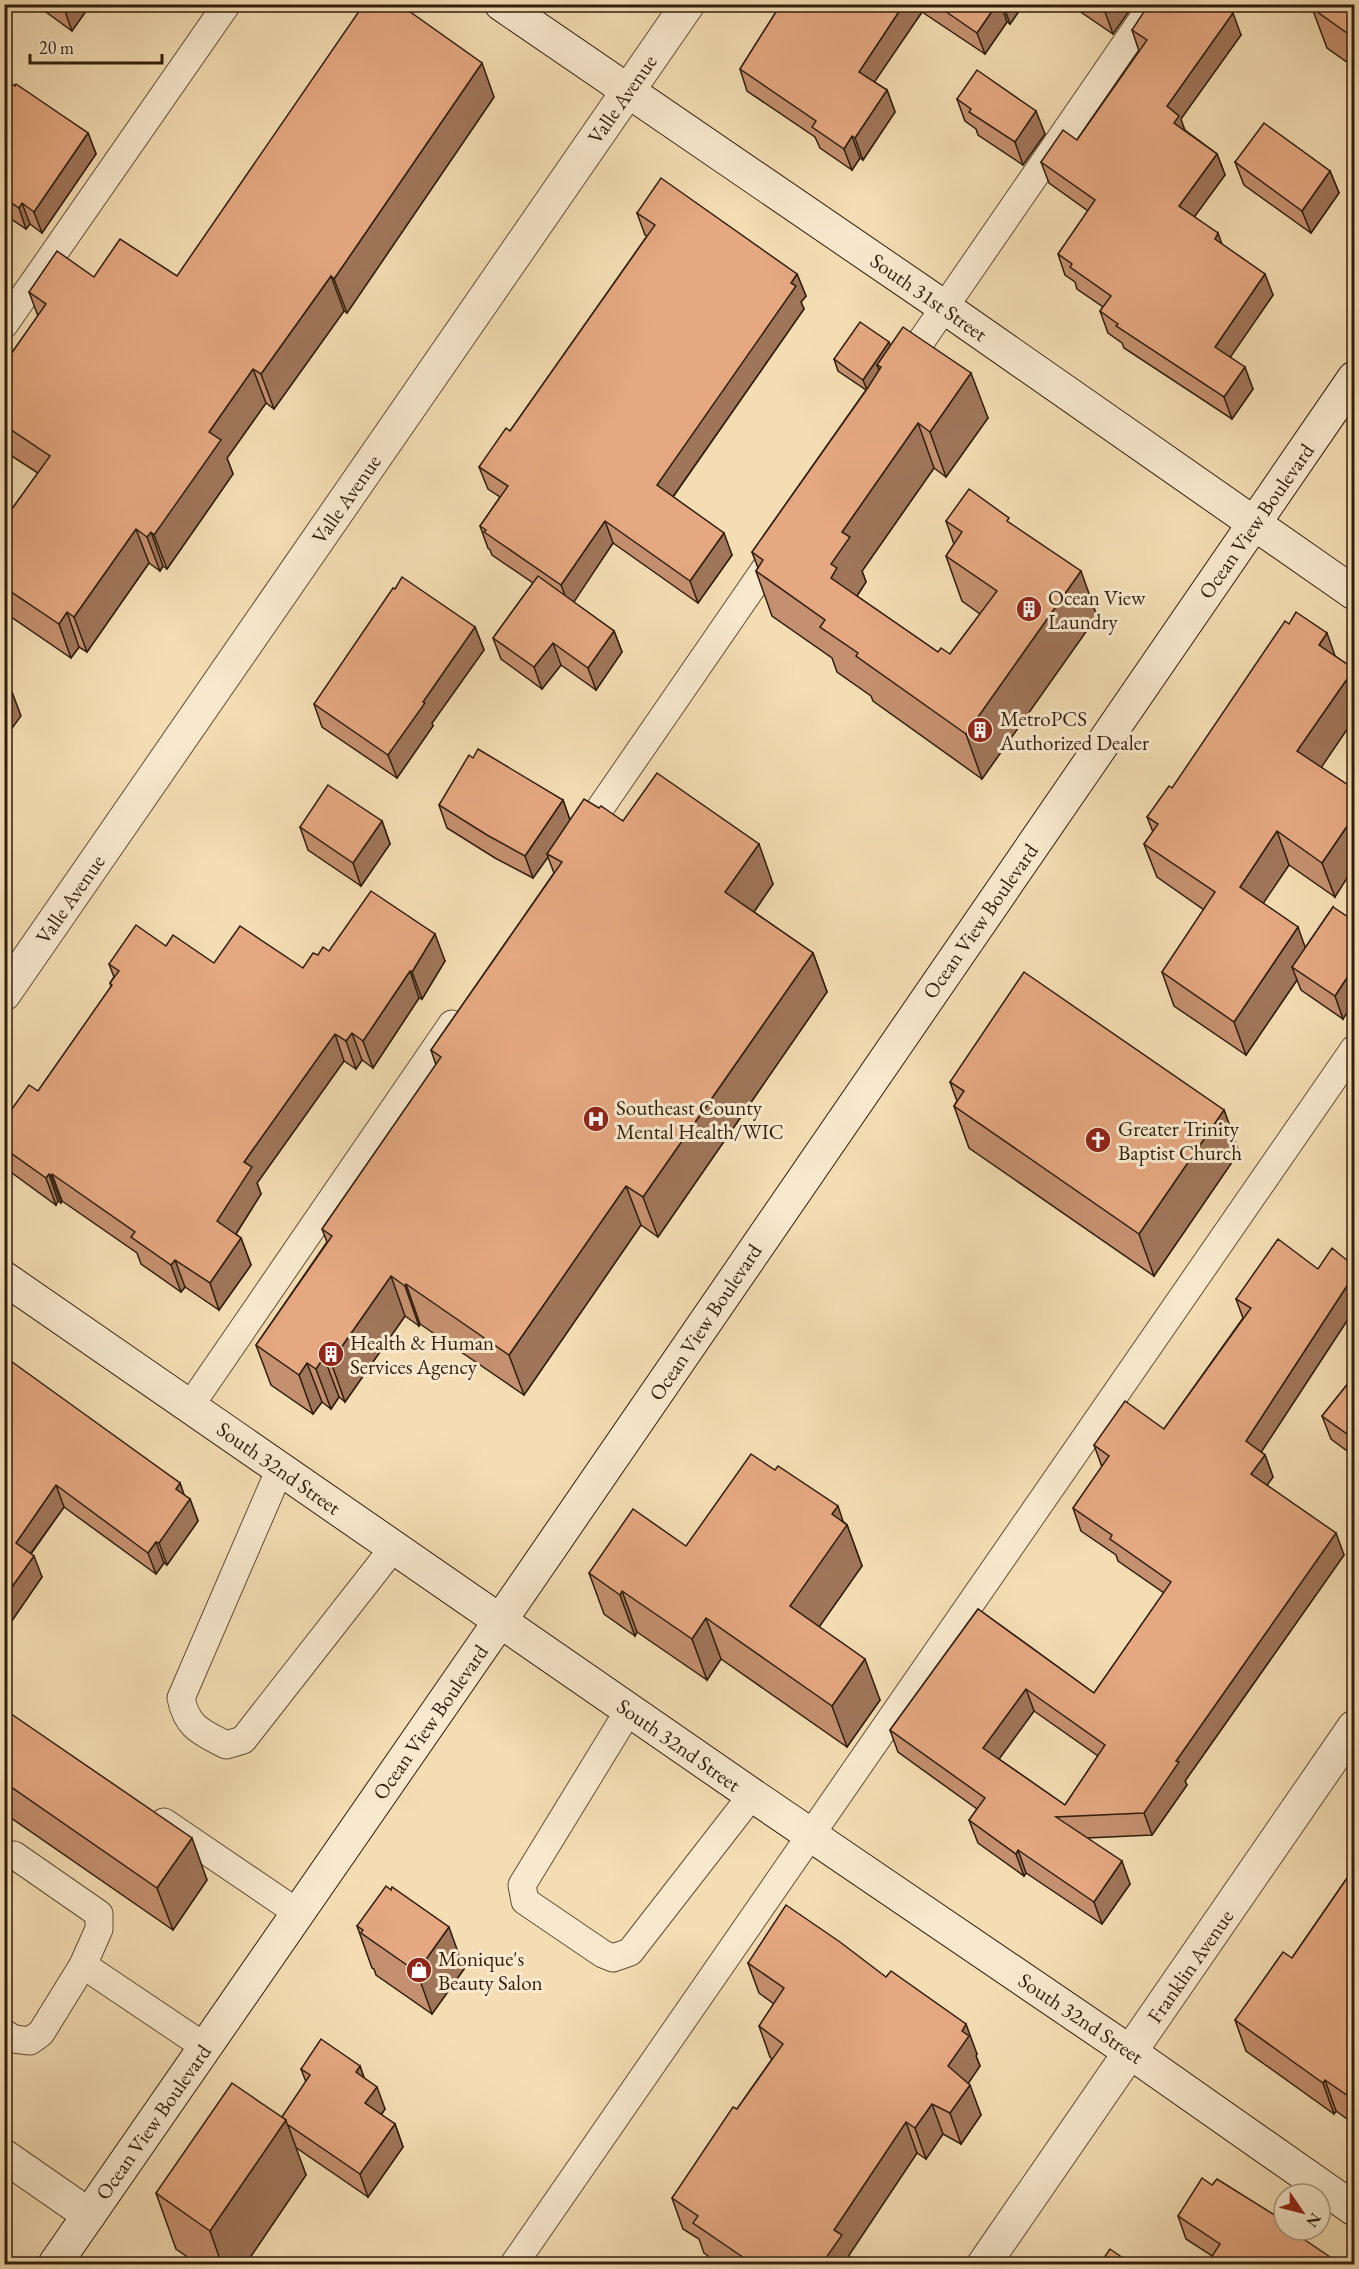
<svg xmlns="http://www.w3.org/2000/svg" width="1359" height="2269" viewBox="0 0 1359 2269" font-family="'EB Garamond',serif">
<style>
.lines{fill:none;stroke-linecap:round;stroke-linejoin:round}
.lane-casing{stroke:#614e36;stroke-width:29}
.street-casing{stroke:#614e36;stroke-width:35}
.secondary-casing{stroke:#301e0d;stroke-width:35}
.lane{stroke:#f8e9ce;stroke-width:27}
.street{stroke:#f8e9ce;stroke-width:33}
.secondary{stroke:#f8e9ce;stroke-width:33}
.wall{fill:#c5906f;stroke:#301e0d;stroke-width:1.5;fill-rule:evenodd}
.shaded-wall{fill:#a0765a;stroke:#301e0d;stroke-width:1.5}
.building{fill:#e5a881;stroke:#301e0d;stroke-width:1.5;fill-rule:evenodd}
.labels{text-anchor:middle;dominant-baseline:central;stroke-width:6;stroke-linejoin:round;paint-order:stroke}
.street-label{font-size:21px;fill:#301e0d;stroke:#f8e9ce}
.poi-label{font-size:21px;fill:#301e0d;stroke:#f8e9ce;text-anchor:start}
</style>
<rect width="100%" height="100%" fill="#f4ddb3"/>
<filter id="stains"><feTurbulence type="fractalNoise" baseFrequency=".00333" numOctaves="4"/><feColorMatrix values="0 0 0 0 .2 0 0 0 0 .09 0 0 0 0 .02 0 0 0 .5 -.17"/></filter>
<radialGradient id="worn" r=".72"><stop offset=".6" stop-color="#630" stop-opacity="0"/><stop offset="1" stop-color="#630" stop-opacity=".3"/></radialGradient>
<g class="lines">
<g class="lane-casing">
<g id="lane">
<polyline points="4,325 227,4"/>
<polyline points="902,369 1153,4"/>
<polyline points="581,836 780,547"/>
<polyline points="190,1406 452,1024"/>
<path d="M 280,1469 L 181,1698 C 187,1728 202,1732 226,1745 L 243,1740 L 394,1547"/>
<polyline points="629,1710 522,1885 525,1901 603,1954 613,1958 630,1952 752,1795"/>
<polyline points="164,1822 298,1913"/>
<polyline points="4,1858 14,1855 99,1914 99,1929 83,1965 41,2033 30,2041 14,2039 4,2033"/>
<polyline points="83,1965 205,2047"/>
<polyline points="514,2264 1354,1049"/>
</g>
</g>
<g class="street-casing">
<g id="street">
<polyline points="4,994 688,4"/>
<polyline points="4,2156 89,2215"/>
<polyline points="984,2264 1354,1727"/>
</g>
</g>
<g class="secondary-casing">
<g id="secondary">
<polyline points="501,4 944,307 1354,593"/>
<polyline points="4,1278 752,1795 1130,2052 1354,2209"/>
<polyline points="55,2264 500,1621 1354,378"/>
</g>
</g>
<use href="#lane" class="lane"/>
<use href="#street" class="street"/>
<use href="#secondary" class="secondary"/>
</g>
<g class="wall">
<polygon points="35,4 91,4 72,31"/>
<polygon points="781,4 1024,4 1010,24 1007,22 985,54 922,12 874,82 887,90 895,112 863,160 860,158 852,170 820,148 815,137 747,91 740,69"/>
<polygon points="1069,4 1134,4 1113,34"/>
<polygon points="1354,4 1354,67 1327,48 1312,8"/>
<polygon points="1132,30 1241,35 1180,119 1185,130 1217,154 1225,175 1194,217 1273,295 1230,357 1253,389 1232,419 1124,348 1122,343 1108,333 1100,311 1103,307 1077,289 1075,282 1065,275 1058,254 1088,211 1049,183 1041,162 1077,140 1139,51"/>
<polygon points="4,79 88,133 96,154 42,233 30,224 26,229 4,214"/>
<polygon points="494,97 347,313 344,311 274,409 266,403 227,458 233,474 167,569 163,566 160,571 149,563 87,652 79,647 71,658 4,612 4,520 38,473 4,451 4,364 38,316 29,292 94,277 177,276"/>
<polygon points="957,99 1045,134 1023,165 978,135 976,129 965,121"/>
<polygon points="1235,162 1330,171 1339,193 1311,233 1244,185"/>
<polygon points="637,213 797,274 806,296 801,302 804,309 673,497 732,555 698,603 613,543 573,602 614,631 622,652 596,690 561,665 542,689 501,659 493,638 533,583 492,555 490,550 488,548 480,526 500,497 488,489 479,467 510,431 647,236 645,235"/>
<polygon points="891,345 988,418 946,477 934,468 862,571 866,582 857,596 938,652 950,654 980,614 962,601 946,556 954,544 946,521 1011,524 1097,616 982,779 873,701 871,696 837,672 832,658 772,616 756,571 758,568 752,552 866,390 838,371 834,359"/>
<polygon points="475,627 484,650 432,723 433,726 397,778 322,727 314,704"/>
<polygon points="1335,656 1354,669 1354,719 1321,767 1335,897 1289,865 1263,903 1305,948 1333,907 1343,1019 1301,990 1297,980 1246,1055 1174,1006 1162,972 1204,910 1157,877 1144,844 1153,832 1147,817 1172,788"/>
<polygon points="473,758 563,800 570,820 599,808 623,821 773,884 754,912 813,953 827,992 658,1237 641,1225 524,1395 420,1324 419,1326 405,1316 345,1402 339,1397 331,1409 322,1402 313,1414 271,1385 256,1345 327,1242 322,1229 436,1065 431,1050 554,873 548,857 533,878 495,858 447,828 439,805"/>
<polygon points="382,821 390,844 361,886 308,850 300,827"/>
<polygon points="166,946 214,963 303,968 318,955 329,951 445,961 422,999 419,998 373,1068 362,1060 356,1069 344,1061 257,1183 261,1194 236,1234 241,1238 251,1265 219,1310 185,1287 181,1292 141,1264 137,1253 62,1201 61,1203 58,1201 56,1205 8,1170 4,1161 4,1134 5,1133 4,1120 38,1091 111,987 110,983 114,977 109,964"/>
<polygon points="950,1082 1224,1110 1239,1152 1154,1276 969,1148 954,1106 957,1101"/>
<path d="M 1236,1299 L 1354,1310 L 1261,1452 L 1265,1455 L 1273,1477 L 1267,1485 L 1344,1555 L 1185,1781 L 1187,1785 L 1152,1835 L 1087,1838 L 1130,1884 L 1102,1924 L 1026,1873 L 1024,1876 L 978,1843 L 969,1820 L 977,1809 L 898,1752 L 890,1730 L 978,1609 L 1094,1693 L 1164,1593 L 1118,1561 L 1116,1555 L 1081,1531 L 1073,1508 L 1102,1467 L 1094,1445 L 1164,1429 L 1243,1318 ZM 1034,1711 L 1098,1756 L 1065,1805 L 999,1759 Z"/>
<polygon points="4,1364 180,1483 184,1495 190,1499 198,1521 167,1565 164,1563 156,1574 64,1507 31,1554 42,1577 11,1622 4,1618"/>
<polygon points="1354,1376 1354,1456 1331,1439 1322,1416"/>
<polygon points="844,1522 847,1525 862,1566 819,1627 880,1700 847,1747 721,1659 707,1680 637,1632 635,1636 604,1614 589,1573"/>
<polygon points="4,1709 207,1880 173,1930 4,1813"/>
<polygon points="1354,1868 1354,2124 1336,2111 1334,2114 1246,2051 1235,2020 1292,1958"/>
<polygon points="357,1926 464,1969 432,2014 376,1975 374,1969 372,1968"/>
<polygon points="748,1963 977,2054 976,2056 980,2066 968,2083 981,2115 961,2144 943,2134 926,2159 917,2153 849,2255 852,2265 721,2265 704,2253 699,2239 683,2229 672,2198 737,2109 772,2059 770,2057 759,2026 774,2004 759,1993"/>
<polygon points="360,2066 364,2078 385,2109 381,2115 395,2124 403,2147 368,2197 295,2147 306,2175 245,2265 199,2265 176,2249 156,2193 282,2117 306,2082 301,2069"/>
<polygon points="1212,2185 1284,2221 1212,2256 1186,2239 1178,2216"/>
</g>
<g class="shaded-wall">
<polygon points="70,4 91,4 72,31 65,11"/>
<polygon points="904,4 919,4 922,12 867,93 859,72"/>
<polygon points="997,4 1001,4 1007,22 985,54 977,33"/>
<polygon points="1003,4 1024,4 1010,24"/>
<polygon points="1111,4 1134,4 1113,34 1105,12"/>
<polygon points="1233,13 1241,35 1181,119 1187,137 1182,144 1167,106"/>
<polygon points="482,63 494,97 347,313 334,279"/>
<polygon points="887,90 895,112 863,160 855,138"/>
<polygon points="1036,111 1045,134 1023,165 1015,142"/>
<polygon points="88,133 96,154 42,233 34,212"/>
<polygon points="852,136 860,158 852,170 844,149"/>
<polygon points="1217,154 1225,175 1187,227 1179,206"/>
<polygon points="1330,171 1339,193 1311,233 1302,211"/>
<polygon points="22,203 30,224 26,229 19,208"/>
<polygon points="1218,233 1226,255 1215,239"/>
<polygon points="797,274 806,296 801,302 804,309 665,508 657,485"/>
<polygon points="1265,274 1273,295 1223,368 1215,347"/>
<polygon points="331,276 344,311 274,409 261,374"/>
<polygon points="889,342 894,354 881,367 877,365 880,373 868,392 863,380"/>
<polygon points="1245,367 1253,389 1232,419 1224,397"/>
<polygon points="253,369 266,403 227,458 233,474 167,569 154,535 209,432"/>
<polygon points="971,373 988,418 946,477 930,432"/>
<polygon points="918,423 934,468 862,571 866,582 851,605 831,578 831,564 842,532"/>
<polygon points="605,521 613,543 570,608 561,585"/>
<polygon points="136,529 149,563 87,652 74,617"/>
<polygon points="151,532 163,566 160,571 147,537"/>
<polygon points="724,533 732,555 698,603 690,581"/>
<polygon points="1081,571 1097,616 982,779 966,734"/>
<polygon points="67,612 79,647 71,658 59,624"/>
<polygon points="475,627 484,650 432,723 433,726 397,778 388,755 423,702"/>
<polygon points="614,631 622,652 596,690 588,668"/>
<polygon points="1327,633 1339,667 1319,645"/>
<polygon points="553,643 561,665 542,689 534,667"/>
<polygon points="1354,669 1354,719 1310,784 1297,751"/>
<polygon points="9,684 21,716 4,739 4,691"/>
<polygon points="563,800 571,823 547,854 548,857 533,878 525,856"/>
<polygon points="1354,816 1354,867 1335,897 1322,863"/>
<polygon points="382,821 390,844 361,886 353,863"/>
<polygon points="1277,831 1289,865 1252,920 1240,887"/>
<polygon points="759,844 773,884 740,932 725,892"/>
<polygon points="1298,927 1310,961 1292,967 1297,980 1246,1055 1234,1022"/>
<polygon points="435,934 445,961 422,999 412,972"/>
<polygon points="813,953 827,992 658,1237 643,1197"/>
<polygon points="1354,967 1354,1002 1343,1019 1335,996"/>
<polygon points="410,971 419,998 373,1068 363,1041"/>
<polygon points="352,1033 362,1060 356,1069 346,1041"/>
<polygon points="335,1034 344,1061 257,1183 261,1194 227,1248 217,1221 244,1162"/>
<polygon points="1224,1110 1239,1152 1154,1276 1139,1234"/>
<polygon points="49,1174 58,1201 56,1205 46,1178"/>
<polygon points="52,1174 62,1201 61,1203 51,1176"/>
<polygon points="626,1186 641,1225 524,1395 509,1355"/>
<polygon points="241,1238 251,1265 219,1310 210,1283"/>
<polygon points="175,1260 185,1287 181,1292 171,1265"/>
<polygon points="1354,1275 1354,1310 1254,1463 1246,1441"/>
<polygon points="391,1276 405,1316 345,1402 331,1362"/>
<polygon points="406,1284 420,1324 419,1326 405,1286"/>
<polygon points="324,1357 339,1397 331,1409 316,1369"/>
<polygon points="307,1363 322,1402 313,1414 299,1375"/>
<polygon points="1265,1455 1273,1477 1259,1496 1251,1474"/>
<polygon points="180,1483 187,1503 190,1499 198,1521 167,1565 159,1543 176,1489"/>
<polygon points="56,1485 64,1507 23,1564 16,1543"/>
<polygon points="838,1506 845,1527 847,1525 862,1566 805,1647 790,1606 832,1514"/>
<polygon points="1336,1533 1344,1555 1185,1781 1187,1785 1152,1835 1144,1813 1176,1761"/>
<polygon points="156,1542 164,1563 156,1574 148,1553"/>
<polygon points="34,1556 42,1577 11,1622 4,1606 4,1598"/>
<polygon points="622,1591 637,1632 635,1636 620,1595"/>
<polygon points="706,1618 721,1659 707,1680 692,1639"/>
<polygon points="865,1659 880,1700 847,1747 832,1706"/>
<polygon points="1026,1689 1034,1711 991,1770 983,1748"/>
<polygon points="192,1838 207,1880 173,1930 157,1888"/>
<polygon points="1018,1850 1026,1873 1024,1876 1016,1854"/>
<polygon points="1122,1861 1130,1884 1102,1924 1094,1902"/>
<polygon points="449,1927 464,1969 432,2014 417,1972"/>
<polygon points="966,2024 977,2054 976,2056 980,2066 959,2097 948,2066 962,2031"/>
<polygon points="360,2066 368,2089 356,2072"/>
<polygon points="1325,2080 1336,2111 1334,2114 1323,2083"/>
<polygon points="970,2085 981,2115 961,2144 950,2113"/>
<polygon points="377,2087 385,2109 373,2126 365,2103"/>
<polygon points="932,2104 943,2134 926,2159 915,2128"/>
<polygon points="286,2120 306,2175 245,2265 222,2265 210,2231"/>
<polygon points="906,2122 917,2153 849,2255 852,2265 821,2265 834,2230"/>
<polygon points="395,2124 403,2147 368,2197 360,2174"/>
</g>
<g class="building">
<polygon points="56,4 70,4 65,11"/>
<polygon points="364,4 399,4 482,63 334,279 331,276 261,374 253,369 209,432 221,440 154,535 151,532 147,537 136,529 74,617 67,612 59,624 4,587 4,520 50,456 4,425 4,364 46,304 29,292 57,251 94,277 120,239 177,276"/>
<polygon points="781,4 904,4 859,72 887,90 855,138 852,136 844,149 812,127 816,121 740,69"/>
<polygon points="935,4 997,4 977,33"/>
<polygon points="1093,4 1111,4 1105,12"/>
<polygon points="1149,4 1221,4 1233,13 1167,106 1179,116 1174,123 1217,154 1179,206 1218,233 1215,239 1265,274 1215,347 1245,367 1224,397 1116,326 1118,324 1100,311 1111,296 1070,267 1072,264 1058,254 1095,200 1041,162 1063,130 1077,140 1147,40 1132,30"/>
<polygon points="1315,4 1354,4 1354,38 1312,8"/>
<polygon points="977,70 1036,111 1015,142 969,112 971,109 957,99"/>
<polygon points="4,79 15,86 16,84 88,133 34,212 22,203 19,208 4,198"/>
<polygon points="1264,123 1330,171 1302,211 1235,162"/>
<polygon points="661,178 797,274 791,283 796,286 657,485 724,533 690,581 605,521 561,585 484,532 486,530 480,526 508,486 479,467 506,428 510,431 655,225 637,213"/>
<polygon points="860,322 889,342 863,380 834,359"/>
<polygon points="903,327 971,373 930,432 918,423 842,532 850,537 831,564 837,568 831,578 938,652 941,648 950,654 997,591 946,556 962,532 946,521 969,489 1009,518 1007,521 1081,571 966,734 856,656 858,653 820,627 825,620 756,571 763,560 752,552 867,389 881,367 877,365"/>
<polygon points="538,576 614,631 588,668 553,643 534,667 493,638"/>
<polygon points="402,577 475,627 423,702 425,703 388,755 314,704 393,588 395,589"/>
<polygon points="1296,612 1327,633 1319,645 1354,669 1297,751 1354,789 1354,816 1322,863 1277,831 1240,887 1298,927 1234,1022 1162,972 1215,892 1144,844 1158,824 1147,817 1169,786 1172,788 1285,621 1289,624"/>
<polygon points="4,681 9,684 4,691"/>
<polygon points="478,749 563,800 525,856 487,835 439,805 469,755 473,758"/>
<polygon points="657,773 759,844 725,892 813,953 643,1197 626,1186 509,1355 406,1284 405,1286 391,1276 331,1362 324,1357 316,1369 307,1363 299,1375 256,1345 332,1236 322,1229 441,1057 431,1050 562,862 547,854 584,799 599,808 601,806 623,821"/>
<polygon points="328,785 382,821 353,863 300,827"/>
<polygon points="371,891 435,934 412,972 410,971 363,1041 352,1033 346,1041 335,1034 244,1162 252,1167 217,1221 241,1238 210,1283 175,1260 171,1265 131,1237 135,1232 52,1174 51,1176 49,1174 46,1178 4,1148 4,1134 9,1128 4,1125 4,1120 29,1085 38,1091 112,985 110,983 119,971 109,964 136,925 166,946 173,935 214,963 240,926 303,968 313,953 318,955 323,947 329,951"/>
<polygon points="1333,907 1354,921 1354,967 1335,996 1292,967"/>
<polygon points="1024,972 1224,1110 1139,1234 954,1106 964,1091 950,1082"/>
<path d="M 1278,1239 L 1318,1269 L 1332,1248 L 1354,1266 L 1354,1275 L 1246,1441 L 1265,1455 L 1251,1474 L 1336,1533 L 1176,1761 L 1179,1762 L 1144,1813 L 1056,1817 L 1122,1861 L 1094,1902 L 1018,1850 L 1016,1854 L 969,1820 L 985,1798 L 890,1730 L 978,1609 L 1094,1693 L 1171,1582 L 1110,1539 L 1112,1535 L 1073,1508 L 1109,1456 L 1094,1445 L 1125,1401 L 1164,1429 L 1251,1308 L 1236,1299 ZM 1026,1689 L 1105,1745 L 1065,1805 L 983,1748 Z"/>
<polygon points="8,1359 180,1483 176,1489 190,1499 159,1543 156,1542 148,1553 56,1485 16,1543 34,1556 4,1598 4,1364"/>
<polygon points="1354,1376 1354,1439 1322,1416"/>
<polygon points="751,1454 775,1470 778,1466 838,1506 832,1514 847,1525 790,1606 865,1659 832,1706 706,1618 692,1639 622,1591 620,1595 589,1573 633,1509 686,1546"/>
<polygon points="4,1709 192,1838 157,1888 4,1782"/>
<polygon points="1354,1868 1354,2100 1325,2080 1323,2083 1235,2020 1283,1952 1292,1958"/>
<polygon points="386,1886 391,1890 392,1887 449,1927 417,1972 361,1933 363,1930 357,1926"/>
<polygon points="786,1905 840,1942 886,1977 891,1971 966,2024 962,2031 969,2036 948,2066 970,2085 950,2113 932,2104 915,2128 906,2122 834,2230 842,2235 821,2265 740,2265 744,2258 693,2223 698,2216 672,2198 733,2107 737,2109 783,2044 759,2026 784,1988 748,1963"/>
<polygon points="321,2039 360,2066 356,2072 377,2087 365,2103 395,2124 360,2174 287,2124 286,2120 282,2117 310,2075 301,2069"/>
<polygon points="232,2083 286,2120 210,2231 156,2193"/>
<polygon points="1202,2178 1212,2185 1217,2179 1284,2221 1284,2230 1290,2230 1342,2265 1208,2265 1207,2264 1220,2244 1178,2216"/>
<polygon points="1110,2249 1133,2265 1099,2265"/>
</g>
<defs>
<g id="building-disc" transform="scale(1.35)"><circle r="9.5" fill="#8f2418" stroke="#f8e9ce"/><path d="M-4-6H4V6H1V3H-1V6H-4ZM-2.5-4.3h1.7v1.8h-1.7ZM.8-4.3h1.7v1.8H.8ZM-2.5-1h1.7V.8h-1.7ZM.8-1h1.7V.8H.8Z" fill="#fff"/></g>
<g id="hospital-disc" transform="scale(1.35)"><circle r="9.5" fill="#8f2418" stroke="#f8e9ce"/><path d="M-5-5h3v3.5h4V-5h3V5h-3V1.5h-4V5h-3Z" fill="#fff"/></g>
<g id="church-disc" transform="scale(1.35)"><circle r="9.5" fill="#8f2418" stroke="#f8e9ce"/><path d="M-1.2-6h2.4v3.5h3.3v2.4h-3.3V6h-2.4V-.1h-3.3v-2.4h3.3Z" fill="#fff"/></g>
<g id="shop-disc" transform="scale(1.35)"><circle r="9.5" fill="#8f2418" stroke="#f8e9ce"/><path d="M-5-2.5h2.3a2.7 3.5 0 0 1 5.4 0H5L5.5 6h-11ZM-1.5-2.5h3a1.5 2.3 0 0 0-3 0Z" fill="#fff"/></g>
</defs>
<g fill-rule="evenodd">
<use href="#building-disc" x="1029" y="609"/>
<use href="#building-disc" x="980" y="730"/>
<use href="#hospital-disc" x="596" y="1119"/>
<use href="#church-disc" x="1098" y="1140"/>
<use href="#building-disc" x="331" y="1354"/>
<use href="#shop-disc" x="419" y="1970"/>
</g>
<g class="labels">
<g class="street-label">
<text transform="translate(622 99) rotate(-55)">Valle Avenue</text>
<text transform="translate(929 297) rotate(35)">South 31st Street</text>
<text transform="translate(346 499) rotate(-55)">Valle Avenue</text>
<text transform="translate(1256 521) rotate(-55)">Ocean View Boulevard</text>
<text transform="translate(70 899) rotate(-55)">Valle Avenue</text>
<text transform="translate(980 921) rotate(-55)">Ocean View Boulevard</text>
<text transform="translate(705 1322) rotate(-56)">Ocean View Boulevard</text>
<text transform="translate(279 1468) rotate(35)">South 32nd Street</text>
<text transform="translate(430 1722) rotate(-55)">Ocean View Boulevard</text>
<text transform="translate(679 1745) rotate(35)">South 32nd Street</text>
<text transform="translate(1190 1966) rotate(-55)">Franklin Avenue</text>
<text transform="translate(1081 2018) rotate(34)">South 32nd Street</text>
<text transform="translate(153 2122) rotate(-55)">Ocean View Boulevard</text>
</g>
<g class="poi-label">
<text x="1048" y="597">Ocean View<tspan x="1048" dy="24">Laundry</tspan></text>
<text x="1000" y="718">MetroPCS<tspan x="1000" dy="24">Authorized Dealer</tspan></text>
<text x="616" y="1107">Southeast County<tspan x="616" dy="24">Mental Health/WIC</tspan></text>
<text x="1118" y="1128">Greater Trinity<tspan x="1118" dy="24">Baptist Church</tspan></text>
<text x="350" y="1342">Health &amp; Human<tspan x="350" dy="24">Services Agency</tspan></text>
<text x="438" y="1958">Monique's<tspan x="438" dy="24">Beauty Salon</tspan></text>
</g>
</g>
<rect width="1359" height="2269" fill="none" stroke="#f4ddb3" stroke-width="24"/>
<rect x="6" y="6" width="1347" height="2257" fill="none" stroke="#301e0d" stroke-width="3"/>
<rect x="12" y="12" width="1335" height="2245" fill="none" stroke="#301e0d" stroke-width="1.5"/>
<g transform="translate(1302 2212) rotate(125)"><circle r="28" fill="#f8e9ce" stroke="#a89881" stroke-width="1.5"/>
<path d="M0-4.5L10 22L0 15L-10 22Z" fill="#8f2418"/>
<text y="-9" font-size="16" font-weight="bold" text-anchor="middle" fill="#301e0d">N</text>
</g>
<path d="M30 54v9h132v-9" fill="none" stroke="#301e0d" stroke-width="3"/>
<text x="39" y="54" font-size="18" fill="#301e0d" stroke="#f8e9ce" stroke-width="4.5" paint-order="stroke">20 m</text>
<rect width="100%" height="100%" filter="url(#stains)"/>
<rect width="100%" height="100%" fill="url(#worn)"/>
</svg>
